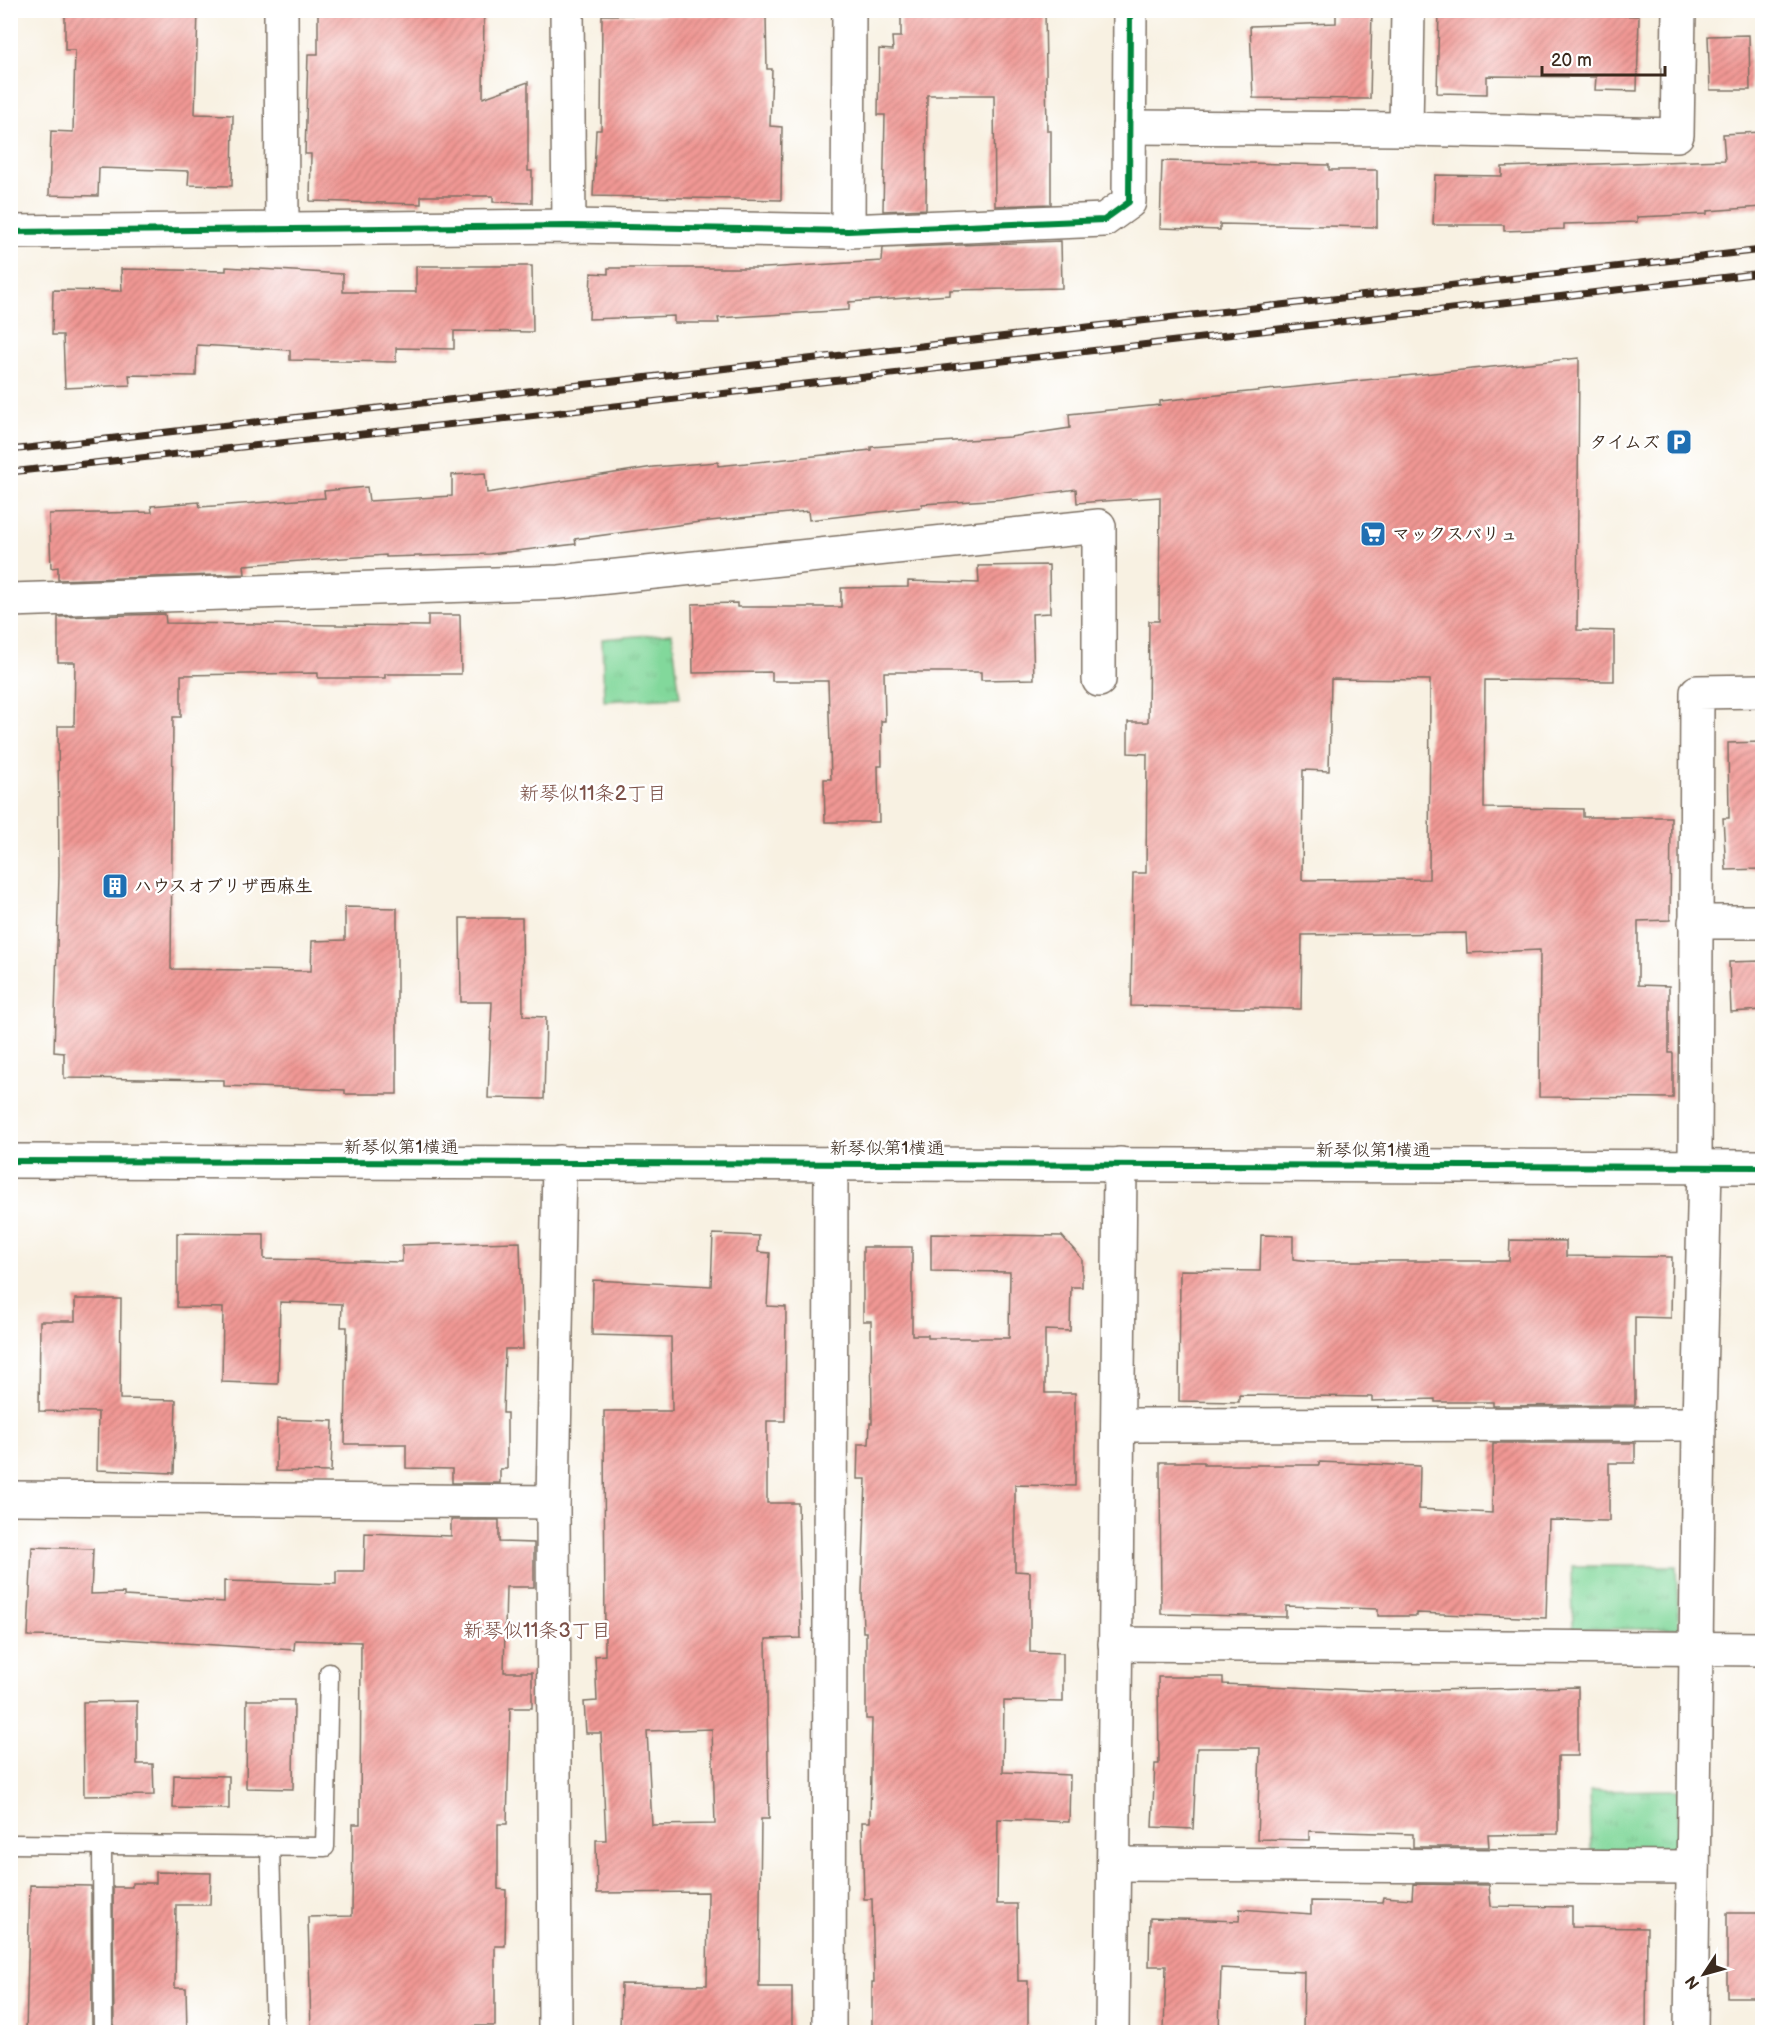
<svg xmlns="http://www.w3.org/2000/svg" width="1773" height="2043" viewBox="0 0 1773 2043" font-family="'Balsamiq Sans','Klee One',sans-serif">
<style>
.park{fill:url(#park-tufts);stroke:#5e815c;stroke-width:1.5}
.building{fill:url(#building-hatch);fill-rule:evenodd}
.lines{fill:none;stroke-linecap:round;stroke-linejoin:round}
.service-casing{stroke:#7d7063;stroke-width:21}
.minor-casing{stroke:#7d7063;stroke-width:36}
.tertiary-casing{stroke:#7d7063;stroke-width:36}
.service{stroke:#fff;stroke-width:18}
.minor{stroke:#fff;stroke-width:33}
.tertiary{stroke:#fff;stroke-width:33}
.rail-casing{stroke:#3b2a1e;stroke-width:7}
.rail{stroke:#fff;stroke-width:4.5;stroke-dasharray:14;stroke-linecap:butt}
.cycleway-casing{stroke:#fff;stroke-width:10}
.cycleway{stroke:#00873e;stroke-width:6}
.labels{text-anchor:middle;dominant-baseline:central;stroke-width:5;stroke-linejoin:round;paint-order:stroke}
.poi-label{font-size:18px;font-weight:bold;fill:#3b2a1e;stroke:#fff;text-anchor:start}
.street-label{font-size:18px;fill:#3b2a1e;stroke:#fff}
.neighbourhood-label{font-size:20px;fill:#7b5047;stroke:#fff}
</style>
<defs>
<pattern id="park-tufts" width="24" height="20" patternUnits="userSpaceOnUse" patternTransform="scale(1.5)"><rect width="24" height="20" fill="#82d89b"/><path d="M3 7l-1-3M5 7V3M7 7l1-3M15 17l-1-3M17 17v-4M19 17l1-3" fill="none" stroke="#71ba85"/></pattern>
<pattern id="building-hatch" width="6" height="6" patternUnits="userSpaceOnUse" patternTransform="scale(1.5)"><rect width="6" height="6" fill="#f19894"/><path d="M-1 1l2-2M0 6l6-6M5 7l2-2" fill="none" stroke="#c47c78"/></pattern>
</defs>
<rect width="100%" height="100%" fill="#fff"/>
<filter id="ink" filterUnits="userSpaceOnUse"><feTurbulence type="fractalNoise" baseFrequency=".0167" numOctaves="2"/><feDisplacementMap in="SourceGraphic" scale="12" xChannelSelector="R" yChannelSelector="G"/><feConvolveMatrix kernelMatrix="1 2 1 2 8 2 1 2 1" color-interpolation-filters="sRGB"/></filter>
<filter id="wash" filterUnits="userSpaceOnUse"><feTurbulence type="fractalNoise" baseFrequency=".008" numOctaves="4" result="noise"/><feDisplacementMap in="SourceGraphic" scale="24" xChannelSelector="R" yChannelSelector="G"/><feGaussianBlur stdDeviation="1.35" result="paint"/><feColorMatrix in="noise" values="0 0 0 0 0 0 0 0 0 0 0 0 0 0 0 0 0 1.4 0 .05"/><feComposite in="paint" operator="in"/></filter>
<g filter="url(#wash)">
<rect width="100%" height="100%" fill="#f8f1e2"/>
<g class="park">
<polygon points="672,633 680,697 604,701 602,639"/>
<polygon points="1572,1566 1676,1566 1679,1629 1573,1629"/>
<polygon points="1678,1790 1679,1852 1591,1851 1589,1791"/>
</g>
<g id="blocks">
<g class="building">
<polygon points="65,10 198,10 195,114 233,115 232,186 188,185 189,171 99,168 98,196 49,195 51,131 73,132 75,50 65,50"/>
<polygon points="318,10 484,10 483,98 528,82 528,171 532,171 532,203 493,202 493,196 421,196 421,204 310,201 311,154 305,154 308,54 318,54"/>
<polygon points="901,10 1045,10 1047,131 1051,131 1051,204 995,206 994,95 927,95 926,209 883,211 885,115 878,115 879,49 893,50 892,37 901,37"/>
<polygon points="1336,10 1372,10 1370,99 1253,98 1250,26 1336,23"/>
<polygon points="1439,10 1563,10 1563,14 1639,16 1637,91 1595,90 1596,77 1487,76 1487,94 1437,93"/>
<polygon points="602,15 766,15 767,69 772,69 770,126 782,127 781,200 593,196 596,130 601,130"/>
<polygon points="1749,35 1750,90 1710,90 1708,36"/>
<polygon points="1762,132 1762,207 1707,211 1707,214 1637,217 1637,222 1564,224 1564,229 1504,231 1504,225 1433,225 1435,175 1502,176 1502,167 1725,160 1723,134"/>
<polygon points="1162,161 1329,165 1329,170 1377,170 1377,227 1220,224 1220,230 1160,228"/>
<polygon points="1061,241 1062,288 950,290 950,295 849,302 849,310 718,318 719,323 674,323 674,316 589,319 591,273 608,274 608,268 765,268 882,261 883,248"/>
<polygon points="416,266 532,266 533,332 454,331 454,349 396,348 396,362 290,360 290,350 197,345 196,376 129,375 130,385 65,388 63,335 52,335 53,290 122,291 121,269 226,271 226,267 343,274 343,292 416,292"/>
<path d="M 1579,358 L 1577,630 L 1614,631 L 1614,681 L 1485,680 L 1484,808 L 1583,809 L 1583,817 L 1671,817 L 1670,920 L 1638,921 L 1638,985 L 1669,986 L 1669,1053 L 1673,1053 L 1673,1098 L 1539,1097 L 1540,950 L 1467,953 L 1466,933 L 1302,935 L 1301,1009 L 1131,1006 L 1133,873 L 1146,873 L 1147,754 L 1128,753 L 1128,722 L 1148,722 L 1149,621 L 1159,621 L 1160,497 L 1077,503 L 1076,489 L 1006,499 L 922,504 L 922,507 L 809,520 L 808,511 L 700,522 L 575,539 L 576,544 L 490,554 L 386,557 L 386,555 L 244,565 L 245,574 L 58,580 L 58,567 L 51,568 L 49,514 L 152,512 L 151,506 L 199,502 L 200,507 L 325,498 L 324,491 L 367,487 L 369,501 L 452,496 L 452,475 L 485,473 L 487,493 L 653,467 L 718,462 L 718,466 L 871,450 L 871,447 L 1010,437 L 1070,428 L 1069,414 L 1160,405 L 1160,401 ZM 1331,679 L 1430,680 L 1429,879 L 1302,880 L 1303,770 L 1329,771 Z"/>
<polygon points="1049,565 1050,613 1032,614 1034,679 981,680 981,672 884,672 885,721 881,721 882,766 878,766 879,822 825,822 824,779 831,779 828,681 772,681 772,672 693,673 692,604 737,603 737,607 841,607 841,588 908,587 908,581 979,583 978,566"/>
<polygon points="165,614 166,623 428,626 428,615 460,615 461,674 385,674 385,678 318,678 318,673 181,675 181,717 173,717 171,969 311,971 312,941 345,940 345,907 397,908 397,1094 345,1094 345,1090 224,1086 224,1080 64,1078 64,1053 54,1052 59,875 58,726 74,726 75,662 58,662 58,617"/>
<polygon points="1762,742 1762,869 1726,870 1723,818 1729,818 1728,743"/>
<polygon points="460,918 522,918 523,1016 546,1017 544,1099 488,1098 492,1002 461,1002"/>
<polygon points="1762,961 1762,1010 1731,1012 1729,962"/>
<polygon points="177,1233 264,1234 264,1259 402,1262 402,1245 520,1242 523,1349 505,1349 503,1413 507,1413 507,1469 500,1469 500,1483 452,1483 452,1469 406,1468 406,1444 345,1444 347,1327 341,1327 342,1304 280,1302 278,1384 222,1382 223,1308 177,1307"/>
<path d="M 713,1234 L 759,1236 L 758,1252 L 770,1253 L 767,1306 L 786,1307 L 785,1421 L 767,1421 L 767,1503 L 798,1503 L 801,1638 L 766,1639 L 769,1819 L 761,1819 L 759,1987 L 792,1987 L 792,2032 L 620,2032 L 621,1984 L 707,1985 L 708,1892 L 597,1893 L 596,1840 L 606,1840 L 601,1733 L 586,1733 L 584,1702 L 597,1701 L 595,1656 L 605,1655 L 604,1411 L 672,1411 L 671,1337 L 592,1335 L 593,1280 L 711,1286 ZM 712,1729 L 715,1824 L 652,1825 L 647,1731 Z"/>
<polygon points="931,1234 1062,1236 1082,1259 1082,1287 1071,1287 1070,1331 1045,1330 1045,1393 1075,1393 1075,1486 1015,1485 1015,1571 1030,1572 1030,1652 1063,1653 1063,1702 1004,1701 1003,1772 1070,1775 1069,1822 998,1819 997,1904 1017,1904 1018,1981 1028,1981 1028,2032 872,2032 872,1982 874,1982 872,1899 864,1899 862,1822 870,1822 872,1719 866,1719 866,1632 863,1632 862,1592 866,1479 857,1479 858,1444 869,1444 870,1423 872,1423 871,1321 863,1321 863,1247 912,1247 912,1335 928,1335 928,1338 1009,1338 1010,1272 931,1271"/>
<polygon points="1261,1235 1293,1236 1293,1259 1311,1261 1509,1261 1510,1240 1566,1241 1566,1256 1672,1257 1671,1318 1635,1317 1635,1405 1493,1406 1493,1402 1435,1402 1435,1399 1372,1401 1372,1397 1239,1395 1239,1402 1179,1401 1180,1270 1260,1271"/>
<polygon points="75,1299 121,1299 120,1399 176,1400 174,1473 97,1470 98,1412 39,1411 40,1321 75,1321"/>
<polygon points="277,1419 333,1421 331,1472 276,1471"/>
<polygon points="1493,1443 1635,1443 1635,1463 1609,1463 1609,1521 1549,1520 1546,1618 1417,1613 1417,1616 1378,1616 1378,1609 1286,1606 1286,1617 1161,1614 1160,1462 1204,1462 1204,1465 1319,1465 1319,1462 1420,1466 1419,1509 1492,1513"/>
<polygon points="451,1520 499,1520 499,1542 534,1543 534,1587 506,1587 504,1672 532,1672 532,1708 510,1708 507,1824 498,1824 498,1889 506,1890 505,1946 495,1946 495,2026 474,2026 473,2032 311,2032 308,1917 352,1916 353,1824 360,1824 361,1642 295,1640 294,1650 89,1637 28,1636 32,1547 93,1549 91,1594 124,1593 124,1596 224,1602 224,1581 336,1584 336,1571 364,1571 365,1533 451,1536"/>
<polygon points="1158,1677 1223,1677 1223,1684 1381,1691 1578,1687 1578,1756 1558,1756 1558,1834 1488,1835 1489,1847 1413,1847 1413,1834 1309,1831 1309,1840 1257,1839 1260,1748 1197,1748 1193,1829 1152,1827 1155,1764 1159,1764"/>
<polygon points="247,1700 294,1700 293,1789 246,1788"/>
<polygon points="137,1701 137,1764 153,1764 154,1795 84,1796 83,1702"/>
<polygon points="174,1775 229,1776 229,1809 173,1808"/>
<polygon points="156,1872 211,1873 210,1905 176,1905 175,1988 186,1988 187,2032 114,2032 113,1887 132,1887 132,1883 156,1883"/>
<polygon points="1413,1884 1489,1885 1491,1906 1572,1907 1572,1927 1647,1928 1646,2032 1303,2032 1304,1972 1221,1968 1219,2032 1164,2032 1166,1966 1149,1966 1150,1918 1239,1921 1240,1909 1311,1914 1311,1901 1382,1902 1383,1897 1412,1899"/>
<polygon points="30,1885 91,1886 92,2032 26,2032"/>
<rect x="1727" y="1913" width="35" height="84"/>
</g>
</g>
</g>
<g filter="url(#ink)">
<use href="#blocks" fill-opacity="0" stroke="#7d7063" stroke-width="1.5"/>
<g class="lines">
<g class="service-casing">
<g id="service">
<polyline points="10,1844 325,1847 329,1673"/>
<polyline points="102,1845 103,2032"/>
<polyline points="270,1846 275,2032"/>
</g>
</g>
<g class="minor-casing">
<g id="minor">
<polyline points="281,10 282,228"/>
<polyline points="567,10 569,226"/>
<polyline points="1129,127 1406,129 1677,135 1679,10"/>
<polyline points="1406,129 1408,10"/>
<polyline points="848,231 849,10"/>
<polyline points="10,232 569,226 848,231 1104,220 1129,202 1130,10"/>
<polyline points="10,600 559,582 1099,526 1099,680"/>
<polyline points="1695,922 1762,922"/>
<polyline points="1695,1166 1697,692 1762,691"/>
<polyline points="1118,1425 1699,1424"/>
<polyline points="10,1498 553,1502"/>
<polyline points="1115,1644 1762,1649"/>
<polyline points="1114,1864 1693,1867"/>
<polyline points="555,2032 553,1502 559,1162"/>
<polyline points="829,2032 831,1163"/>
<polyline points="1112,2032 1120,1164"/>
<polyline points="1691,2032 1699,1424 1705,1166"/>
</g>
</g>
<g class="tertiary-casing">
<polyline id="tertiary" points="10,1161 1762,1167"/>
</g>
<use href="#service" class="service"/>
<use href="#minor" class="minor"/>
<use href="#tertiary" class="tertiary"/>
<g class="rail-casing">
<g id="rail">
<polyline points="10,450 1762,250"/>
<polyline points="10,472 520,417 1762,273"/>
</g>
</g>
<use href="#rail" class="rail"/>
<g class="cycleway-casing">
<g id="cycleway">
<polyline points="10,232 569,226 848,231 1104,220 1129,202 1130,10"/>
<polyline points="10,1161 1762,1167"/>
</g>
</g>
<use href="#cycleway" class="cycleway"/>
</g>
</g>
<defs>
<g id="parking-square" transform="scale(1.35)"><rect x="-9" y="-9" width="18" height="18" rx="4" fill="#1f6fb2" stroke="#fff"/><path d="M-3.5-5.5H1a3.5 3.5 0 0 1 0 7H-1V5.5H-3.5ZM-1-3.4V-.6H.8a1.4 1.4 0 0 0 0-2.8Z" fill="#fff"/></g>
<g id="supermarket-square" transform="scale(1.35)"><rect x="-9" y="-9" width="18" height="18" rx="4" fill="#1f6fb2" stroke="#fff"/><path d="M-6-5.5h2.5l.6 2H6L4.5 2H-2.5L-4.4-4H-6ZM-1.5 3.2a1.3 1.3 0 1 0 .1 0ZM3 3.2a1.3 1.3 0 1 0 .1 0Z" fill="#fff"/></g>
<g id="building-square" transform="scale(1.35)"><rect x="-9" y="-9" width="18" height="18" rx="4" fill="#1f6fb2" stroke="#fff"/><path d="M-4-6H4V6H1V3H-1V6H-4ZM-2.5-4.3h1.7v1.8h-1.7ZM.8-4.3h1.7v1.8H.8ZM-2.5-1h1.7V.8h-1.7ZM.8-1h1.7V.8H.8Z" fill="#fff"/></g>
</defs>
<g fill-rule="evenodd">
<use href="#parking-square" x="1679" y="442"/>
<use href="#supermarket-square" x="1373" y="534"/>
<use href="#building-square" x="115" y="886"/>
</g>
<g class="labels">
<g class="poi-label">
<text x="1660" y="442" text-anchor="end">タイムズ</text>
<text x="1392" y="534">マックスバリュ</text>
<text x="134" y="886">ハウスオブリザ西麻生</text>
</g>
<g class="street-label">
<text x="401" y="1147">新琴似第1横通</text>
<text x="887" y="1148">新琴似第1横通</text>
<text x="1373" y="1150">新琴似第1横通</text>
</g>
<g class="neighbourhood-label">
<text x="593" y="794">新琴似11条2丁目</text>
<text x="537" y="1631">新琴似11条3丁目</text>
</g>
</g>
<rect width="1773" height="2043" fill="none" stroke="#fff" stroke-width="36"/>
<g transform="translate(1704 1974) rotate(234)" stroke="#ffffff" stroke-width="4.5" paint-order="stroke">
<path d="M0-4.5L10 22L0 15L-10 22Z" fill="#3b2a1e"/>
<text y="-9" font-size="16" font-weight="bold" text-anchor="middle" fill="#3b2a1e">N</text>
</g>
<path d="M1542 66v9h123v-9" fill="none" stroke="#3b2a1e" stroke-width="3"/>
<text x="1551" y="66" font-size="18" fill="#3b2a1e" stroke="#ffffff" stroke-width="4.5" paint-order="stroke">20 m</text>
</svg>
